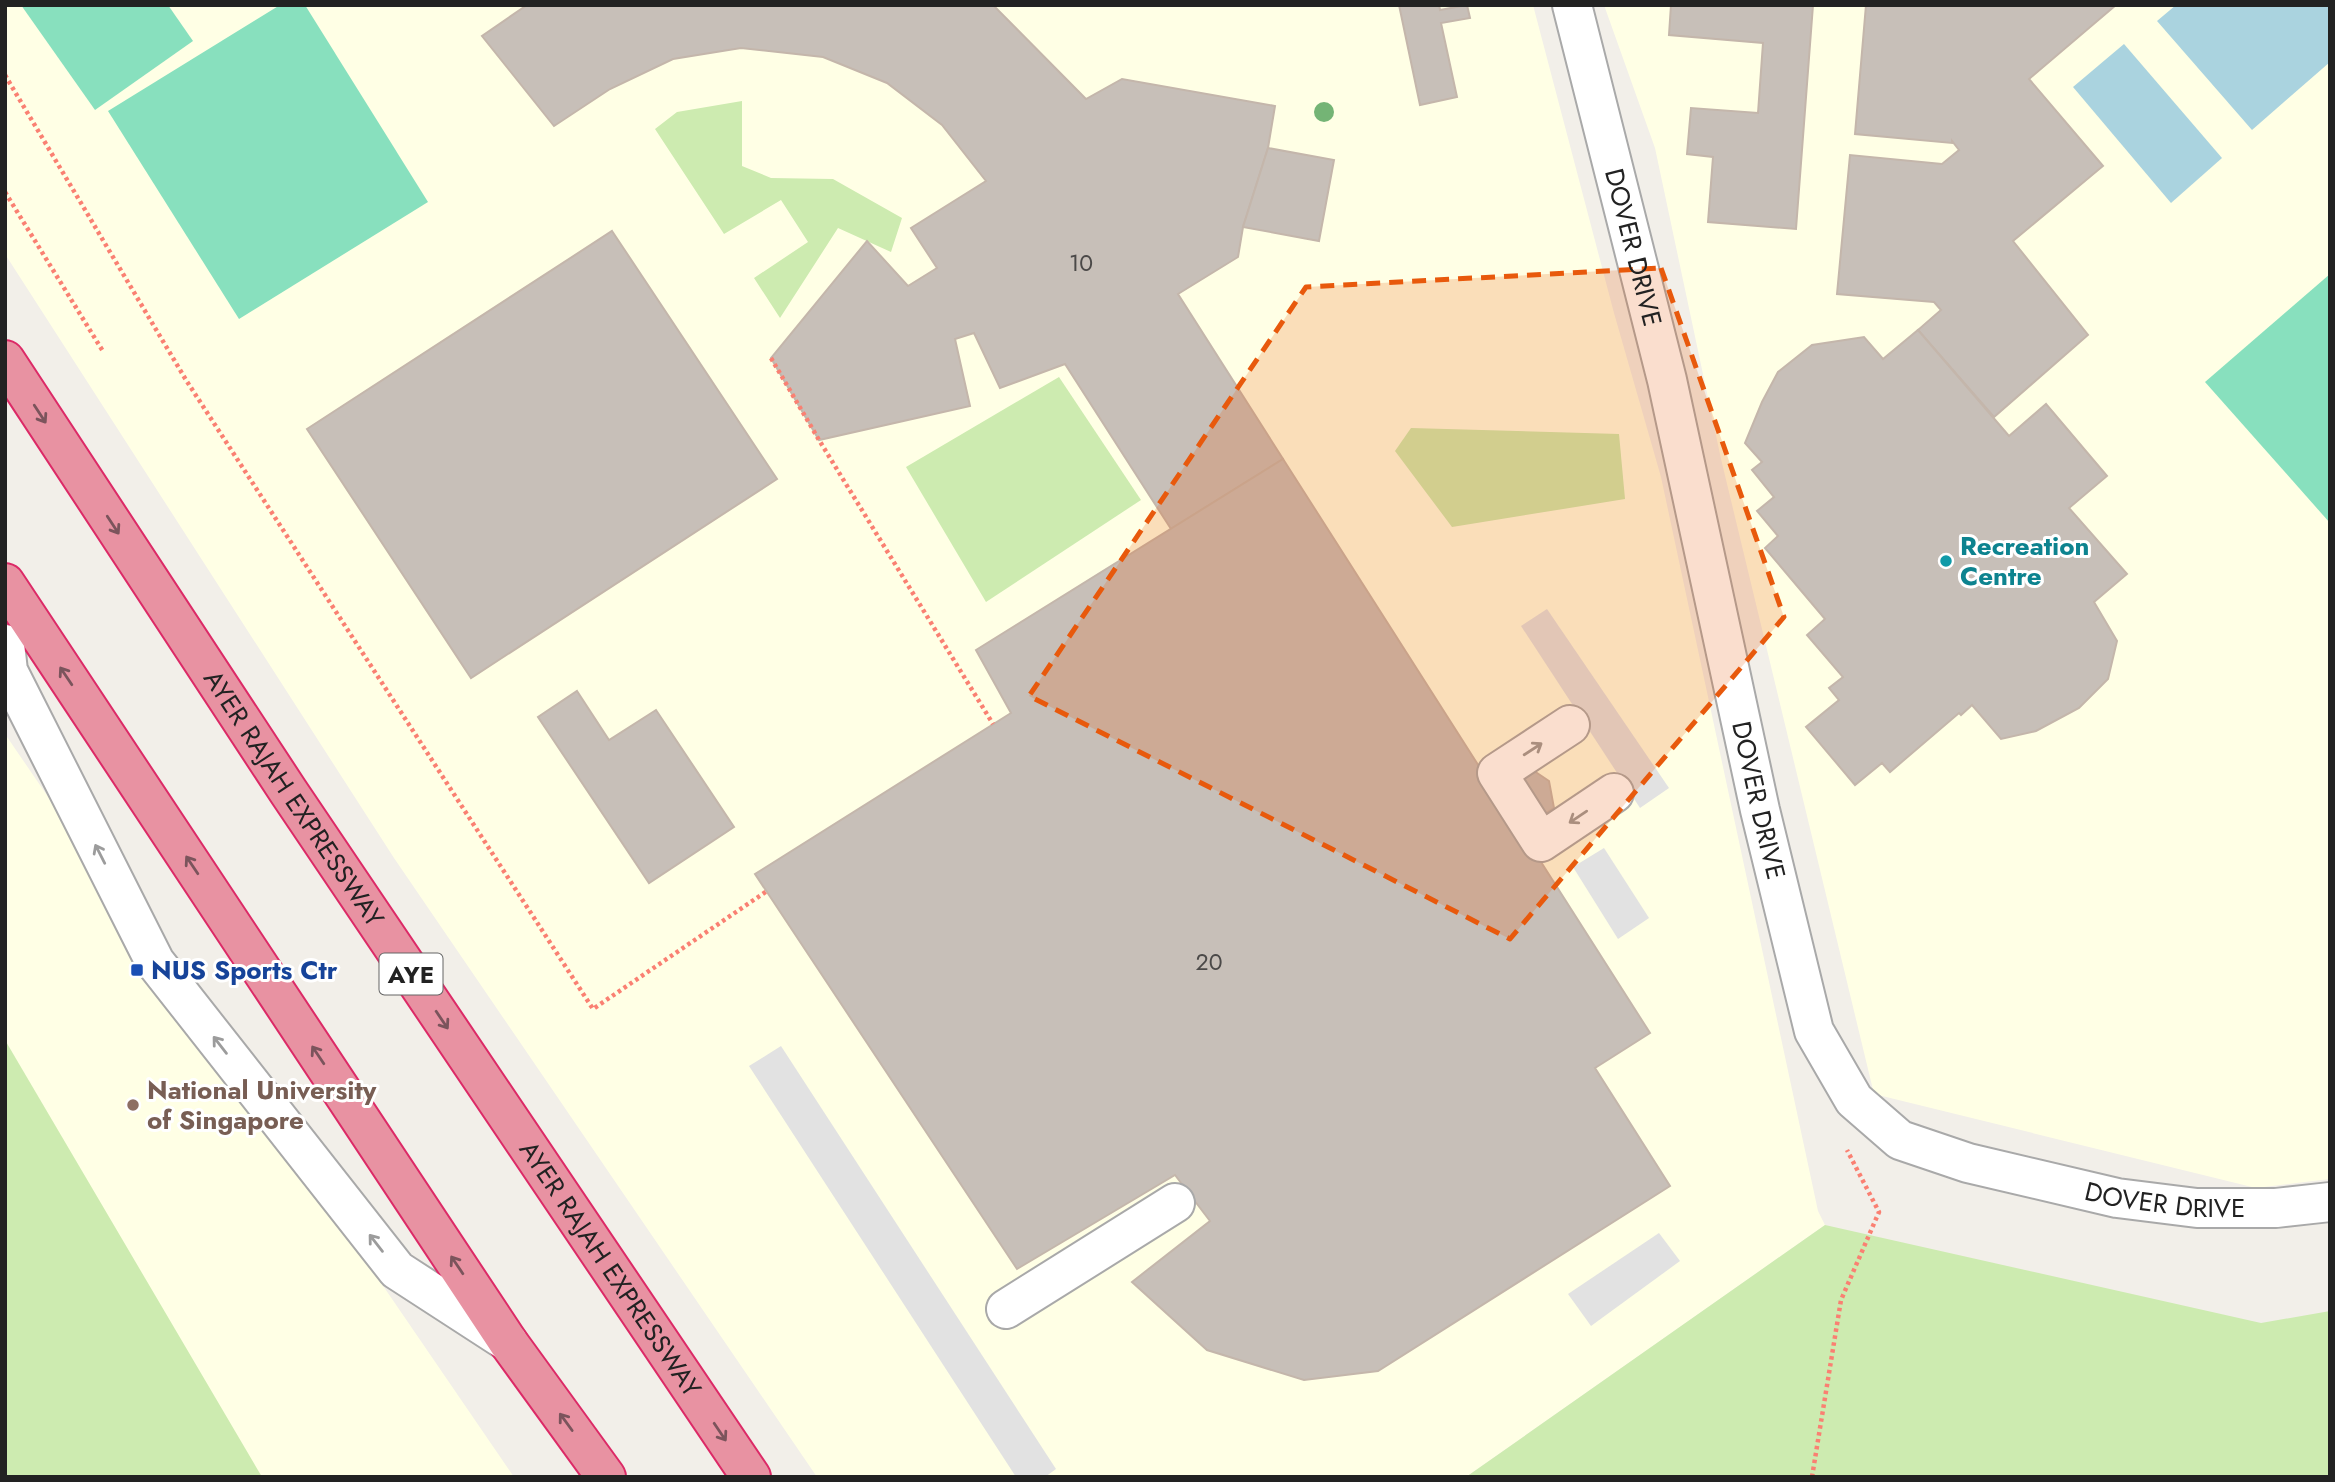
<svg xmlns="http://www.w3.org/2000/svg" width="2335" height="1482" viewBox="0 0 2335 1482" font-family="Jost,sans-serif">
<style>
.education{fill:#ffffe5}
.grass{fill:#cdebb0}
.pitch{fill:#88e0be}
.parking{fill:#e2e2e2}
.water{fill:#aad3df}
.building{fill:#c7bfb8;stroke:#c4b6ab;stroke-width:2}
.lines{fill:none;stroke-linecap:round;stroke-linejoin:round}
.minor-casing{stroke:#a9a9a9;stroke-width:42}
.highway-casing{stroke:#dc2a67;stroke-width:42}
.path{stroke:#fa8072;stroke-width:4.5;stroke-dasharray:3.5 3.5;stroke-linecap:butt}
.minor{stroke:#fff;stroke-width:38}
.highway{stroke:#e892a2;stroke-width:38}
.tree{fill:#74b475}
.oneway{stroke:#7b545c}
.oneway2{stroke:#9c9c9c}
.marked{fill:#e8590c;fill-opacity:0.2;stroke:#e8590c;stroke-width:5;stroke-dasharray:14 9;stroke-linejoin:round}
.culture-dot{fill:#0f9aa8;stroke:#fff;stroke-width:2.5}
.transit-dot{fill:#1a4fb4;stroke:#fff;stroke-width:2.5}
.education-dot{fill:#8d6e63;stroke:#fff;stroke-width:2.5}
.labels{text-anchor:middle;dominant-baseline:central;stroke-width:6;stroke-linejoin:round;paint-order:stroke}
.number-label{font-size:23px;fill:#4b4948}
.shield{fill:#fff;stroke:#646464;stroke-width:2}
.shield-label{font-size:24px;font-weight:bold;fill:#222}
.street-label{font-size:26px;fill:#222;stroke:#fff}
.culture-label{font-size:26px;font-weight:bold;fill:#0d838f;stroke:#fff;text-anchor:start}
.transit-label{font-size:26px;font-weight:bold;fill:#164399;stroke:#fff;text-anchor:start}
.education-label{font-size:26px;font-weight:bold;fill:#785e54;stroke:#fff;text-anchor:start}
</style>
<rect width="100%" height="100%" fill="#f2efe9"/>
<g class="education">
<polygon points="5,5 1533,5 1614,313 1661,477 1818,1211 1825,1225 1466,1477 817,1477 394,858 5,254"/>
<polygon points="1604,5 2330,5 2330,1179 2256,1188 1874,1094 1721,459 1655,148"/>
<polygon points="5,734 514,1477 5,1477"/>
</g>
<g class="grass">
<polygon points="742,101 742,166 771,178 833,179 902,218 891,252 838,228 780,318 754,278 808,242 781,200 724,234 655,129 677,112"/>
<polygon points="1059,377 1141,500 986,602 906,467"/>
<polygon points="1411,428 1619,434 1625,499 1452,527 1395,451"/>
<polygon points="5,1040 262,1477 5,1477"/>
<polygon points="1825,1225 2261,1323 2330,1311 2330,1477 1466,1477"/>
</g>
<g class="pitch">
<polygon points="21,5 168,5 193,41 95,110"/>
<polygon points="280,5 305,5 428,202 239,319 108,111"/>
<polygon points="2330,274 2330,523 2205,382"/>
</g>
<g class="parking">
<polygon points="1547,609 1669,788 1640,808 1521,626"/>
<polygon points="1604,848 1649,918 1618,939 1573,867"/>
<polygon points="781,1046 1056,1469 1045,1477 1016,1477 749,1066"/>
<polygon points="1659,1233 1680,1261 1591,1326 1568,1294"/>
</g>
<g class="water">
<polygon points="2176,5 2330,5 2330,62 2252,130 2157,21"/>
<polygon points="2124,44 2222,158 2171,203 2073,87"/>
</g>
<g class="building">
<polygon points="527,5 993,5 1086,99 1122,79 1275,106 1268,148 1243,227 1238,257 1178,294 1283,459 1171,529 1065,364 1000,388 974,333 955,339 970,406 819,440 771,358 867,241 908,286 937,268 911,228 986,181 942,125 887,83 823,57 741,48 673,59 610,89 554,126 482,36"/>
<polygon points="1399,5 1439,5 1440,10 1467,5 1470,18 1441,23 1457,97 1420,105"/>
<polygon points="1671,5 1813,5 1796,229 1708,222 1713,157 1687,154 1691,108 1758,113 1763,43 1669,35"/>
<polygon points="1866,5 2116,5 2029,79 2103,166 2013,241 2088,335 1994,417 1918,330 1941,310 1934,302 1837,294 1850,155 1942,164 1959,150 1952,141 1952,143 1855,134"/>
<polygon points="1268,148 1334,160 1319,241 1243,227"/>
<polygon points="612,231 777,479 471,678 307,429"/>
<polygon points="1918,330 2009,436 2046,404 2107,476 2069,508 2127,574 2094,602 2117,641 2108,679 2079,708 2036,731 2001,739 1972,705 1961,715 1959,713 1890,772 1882,763 1855,785 1806,727 1839,700 1829,688 1843,677 1807,635 1825,619 1765,548 1778,536 1757,511 1774,497 1752,470 1762,462 1745,443 1762,402 1778,372 1812,345 1864,337 1883,359"/>
<polygon points="1283,459 1496,793 1531,769 1549,781 1554,808 1520,829 1650,1033 1595,1068 1670,1186 1378,1371 1304,1380 1207,1350 1132,1282 1210,1221 1175,1175 1017,1269 755,874 1011,713 976,650"/>
<polygon points="577,691 609,740 656,710 734,827 649,883 538,717"/>
</g>
<g class="lines">
<g class="minor-casing">
<g id="minor">
<path id="s1" d="M 1572,5 L 1667,380 L 1760,810 L 1814,1031 L 1854,1100 L 1900,1140 L 1968,1163 L 2117,1198 L 2197,1208 L 2276,1208 L 2330,1202"/>
<polyline points="5,644 8,671 155,962 397,1270 508,1342"/>
<polyline points="1570,725 1497,773 1541,842 1614,793"/>
<polyline points="1006,1309 1175,1203"/>
</g>
</g>
<g class="highway-casing">
<g id="highway">
<path id="s2" d="M 5,360 L 288,791 L 751,1477"/>
<polyline points="5,583 508,1342 606,1477"/>
</g>
</g>
<g class="path">
<polyline points="5,75 186,380 593,1009 767,891"/>
<polyline points="5,192 104,353"/>
<polyline points="771,358 819,440 993,724"/>
<polyline points="1812,1477 1841,1300 1879,1212 1847,1150"/>
</g>
<use href="#minor" class="minor"/>
<use href="#highway" class="highway"/>
</g>
<circle class="tree" cx="1324" cy="112" r="10"/>
<defs><path id="oneway-shaft" d="M-6 0H5M1.5-3L5.5 0L1.5 3" fill="none" stroke-width="1.6" stroke-linecap="round" stroke-linejoin="round" transform="scale(1.75)"/></defs>
<g class="oneway">
<use href="#oneway-shaft" transform="translate(40 414) rotate(57)"/>
<use href="#oneway-shaft" transform="translate(113 525) rotate(57)"/>
<use href="#oneway-shaft" transform="translate(66 676) rotate(-124)"/>
<use href="#oneway-shaft" transform="translate(192 865) rotate(-124)"/>
<use href="#oneway-shaft" transform="translate(442 1020) rotate(56)"/>
<use href="#oneway-shaft" transform="translate(318 1055) rotate(-124)"/>
<use href="#oneway-shaft" transform="translate(457 1265) rotate(-124)"/>
<use href="#oneway-shaft" transform="translate(566 1422) rotate(-126)"/>
<use href="#oneway-shaft" transform="translate(720 1432) rotate(56)"/>
</g>
<g class="oneway2">
<use href="#oneway-shaft" transform="translate(1533 749) rotate(-33)"/>
<use href="#oneway-shaft" transform="translate(1578 817) rotate(146)"/>
<use href="#oneway-shaft" transform="translate(100 854) rotate(-117)"/>
<use href="#oneway-shaft" transform="translate(220 1045) rotate(-128)"/>
<use href="#oneway-shaft" transform="translate(376 1243) rotate(-128)"/>
</g>
<path class="marked" d="M 1661,268 L 1784,617 L 1510,939 L 1029,696 L 1306,287 Z"/>
<circle class="culture-dot" cx="1946" cy="561" r="7"/>
<rect class="transit-dot" x="130" y="963" width="14" height="14" rx="3.5"/>
<circle class="education-dot" cx="133" cy="1105" r="7"/>
<g class="labels">
<g class="number-label">
<text x="1081" y="263">10</text>
<text x="1209" y="962">20</text>
</g>
<rect class="shield" x="379.5" y="953.5" width="63" height="41" rx="5"/>
<g class="shield-label">
<text x="411" y="974">AYE</text>
</g>
<g class="street-label">
<text stroke="none"><textPath href="#s1" startOffset="250">DOVER DRIVE</textPath></text>
<text stroke="none"><textPath href="#s2" startOffset="525">AYER RAJAH EXPRESSWAY</textPath></text>
<text stroke="none"><textPath href="#s1" startOffset="817">DOVER DRIVE</textPath></text>
<text stroke="none"><textPath href="#s1" startOffset="1468">DOVER DRIVE</textPath></text>
<text stroke="none"><textPath href="#s2" startOffset="1092">AYER RAJAH EXPRESSWAY</textPath></text>
</g>
<g class="culture-label">
<text x="1960" y="546">Recreation<tspan x="1960" dy="30">Centre</tspan></text>
</g>
<g class="transit-label">
<text x="151" y="970">NUS Sports Ctr</text>
</g>
<g class="education-label">
<text x="147" y="1090">National University<tspan x="147" dy="30">of Singapore</tspan></text>
</g>
</g>
<rect width="2335" height="1482" fill="none" stroke="#222222" stroke-width="14"/>
</svg>
